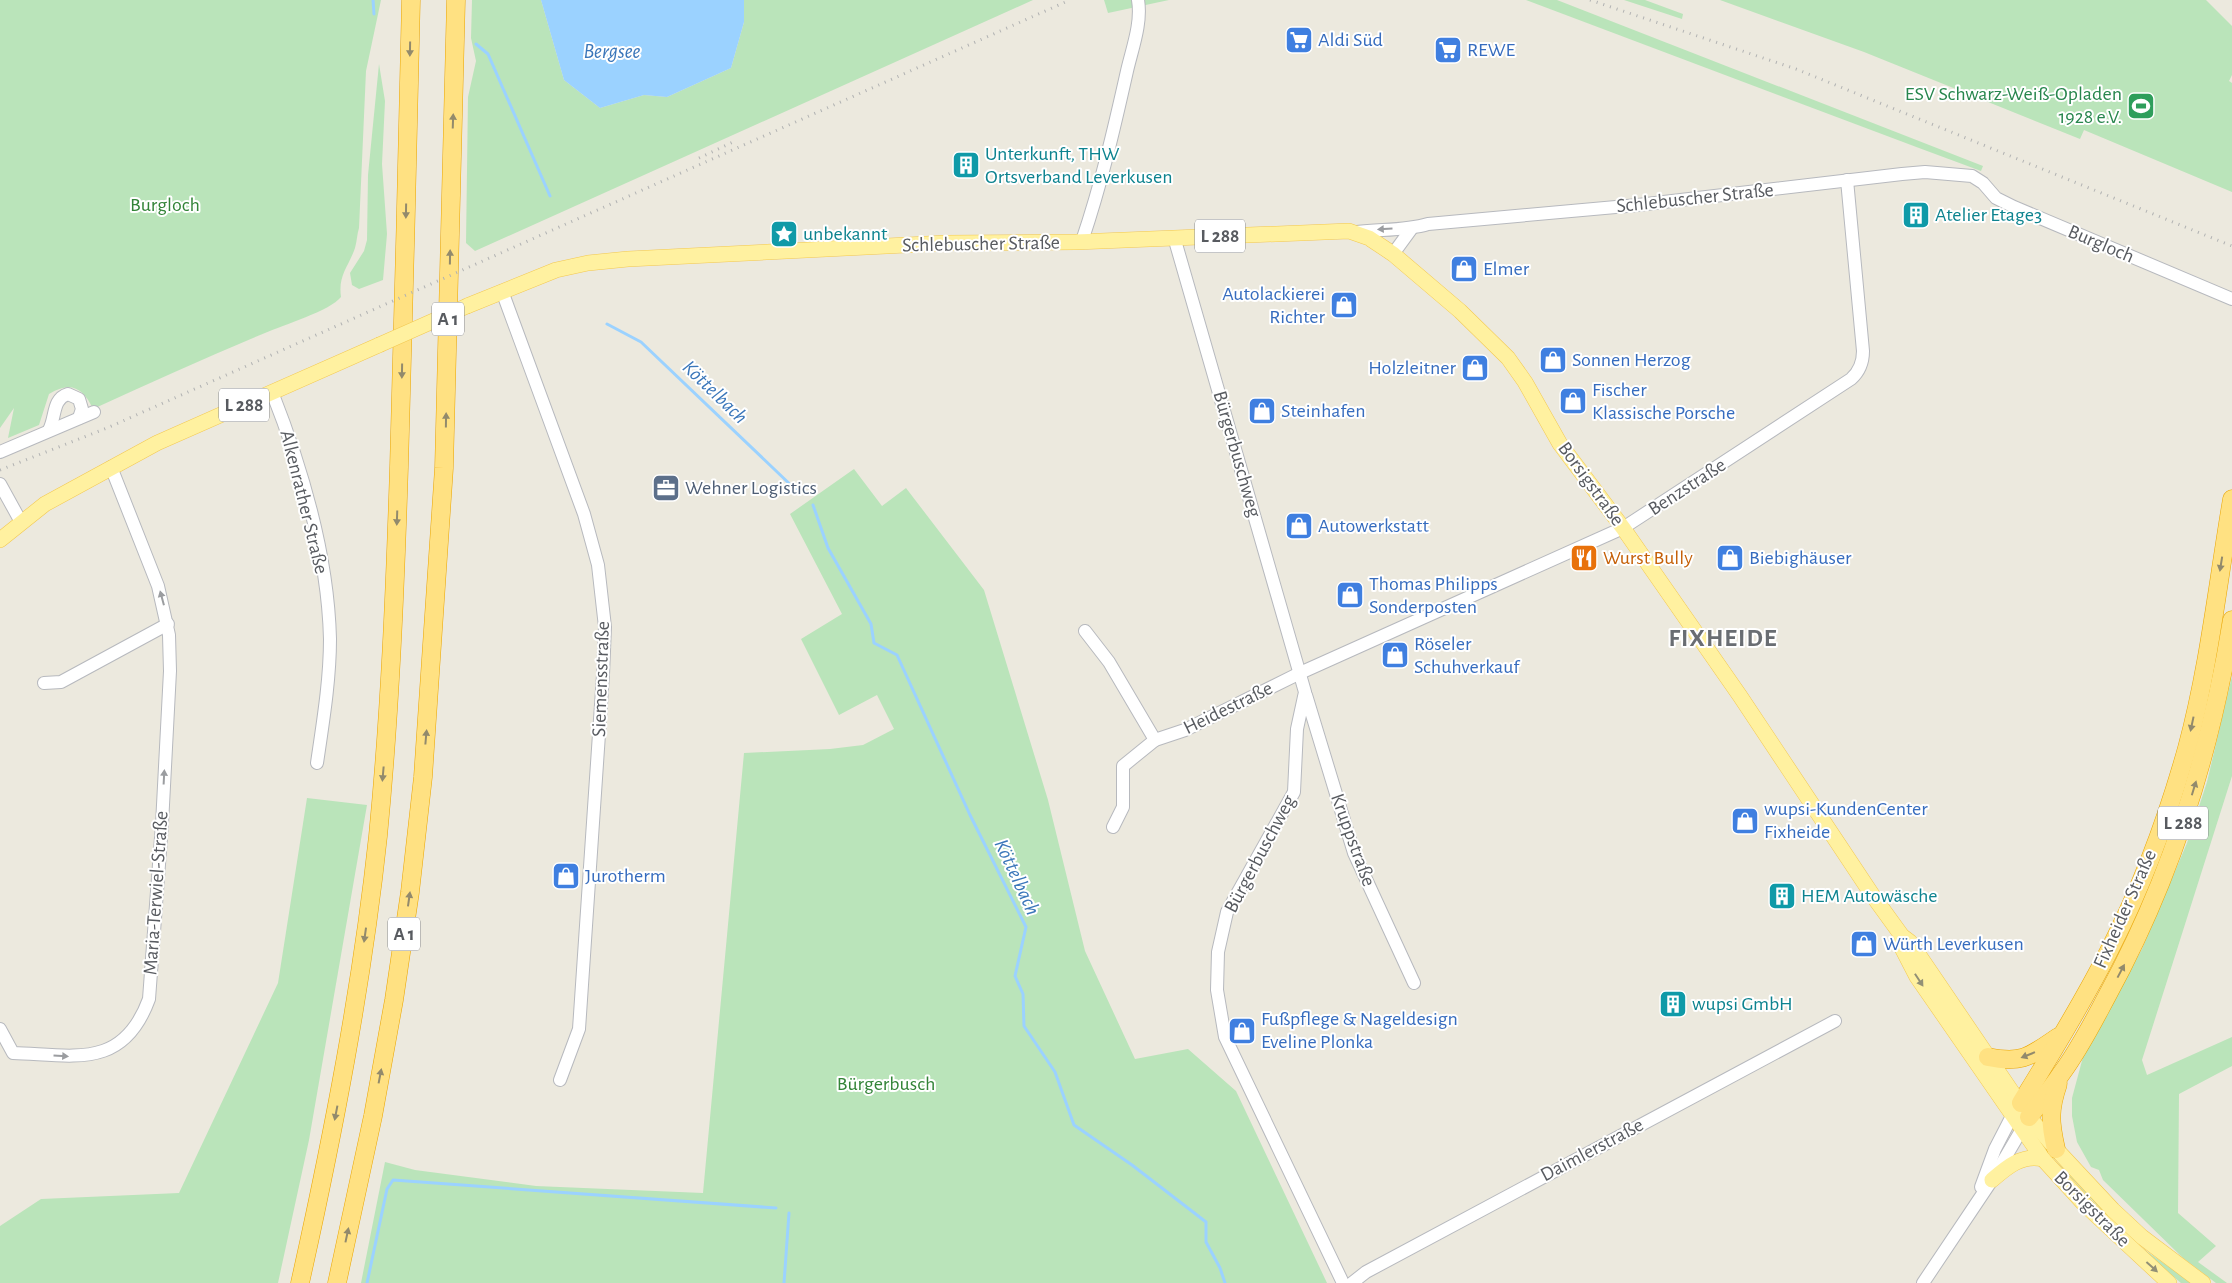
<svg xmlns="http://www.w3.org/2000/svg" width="2232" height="1283" viewBox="0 0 2232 1283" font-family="'Alegreya Sans',sans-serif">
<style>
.green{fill:#bae4ba}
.water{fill:#9bd2ff}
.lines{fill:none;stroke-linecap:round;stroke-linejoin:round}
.stream{stroke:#9bd2ff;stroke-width:3}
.minor-casing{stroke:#b7b9be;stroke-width:14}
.major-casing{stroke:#f3c850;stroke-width:16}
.highway-casing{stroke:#eaa500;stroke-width:19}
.minor{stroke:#fff;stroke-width:12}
.major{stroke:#fff1a0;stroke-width:15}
.highway{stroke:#ffe182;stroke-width:18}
.rail{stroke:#b1b2b2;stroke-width:3;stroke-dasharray:1 6;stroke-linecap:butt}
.major-bridge-casing{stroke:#f3c850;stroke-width:16;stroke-linecap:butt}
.major-bridge{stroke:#fff1a0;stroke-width:15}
.oneway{fill:#928a6c}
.oneway2{fill:#9b9da0}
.oneway3{fill:#929076}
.labels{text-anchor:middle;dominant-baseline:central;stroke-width:4;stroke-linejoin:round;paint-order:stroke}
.shield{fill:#fff;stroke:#8a8c90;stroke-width:1}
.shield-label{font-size:19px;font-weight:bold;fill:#585b60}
.shop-label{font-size:20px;fill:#366cbe;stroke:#fff;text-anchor:start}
.leisure-label{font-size:20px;fill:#27864d;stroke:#fff;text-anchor:end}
.culture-label{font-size:20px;fill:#0d838f;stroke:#fff;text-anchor:start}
.street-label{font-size:20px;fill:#585b60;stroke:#fff}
.park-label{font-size:20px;fill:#338438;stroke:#fff}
.service-label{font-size:20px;fill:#4e5e75;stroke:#fff;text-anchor:start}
.food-label{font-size:20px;fill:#c56008;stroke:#fff;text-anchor:start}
.water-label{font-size:21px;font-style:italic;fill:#3b77ba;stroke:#fff}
.district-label{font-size:25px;font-weight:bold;letter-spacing:1px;fill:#696d72;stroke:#fff}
</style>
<rect width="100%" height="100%" fill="#ece9de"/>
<g class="green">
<path d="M 0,0 L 381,0 L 366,71 L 359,228 C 357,234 357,241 355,248 C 348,268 338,275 341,297 C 330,311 283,325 265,333 C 207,357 150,383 93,409 C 83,387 70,381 49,394 L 39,425 L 8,438 L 14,408 L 0,428 Z"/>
<polygon points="472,0 541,0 564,80 600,108 644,95 667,97 731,68 744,22 744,0 1033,0 475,251 466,243 468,97 476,61 471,38"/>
<polygon points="1104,0 1169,0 1108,13"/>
<polygon points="1526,0 1557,0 1983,166 1981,171 1919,148"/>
<polygon points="1624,0 1645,0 1683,14 1682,19"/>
<polygon points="1720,0 2206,0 2232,26 2232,75 2229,81 2232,83 2232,192 2084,130 2080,139 1864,52"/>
<polygon points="379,64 385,101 382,164 387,234 383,280 359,289 352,285 350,273 364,251 367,240 368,175"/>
<polygon points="854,469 882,506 906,488 984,590 1048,800 1085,951 1135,1059 1188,1049 1236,1091 1327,1283 361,1283 385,1162 415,1170 536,1186 703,1193 744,753 830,749 863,745 894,729 877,695 839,715 801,639 842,614 790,514"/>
<polygon points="2232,676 2232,776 2142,1060 2147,1075 2232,1037 2232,1066 2179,1094 2178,1213 2216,1246 2198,1262 2227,1283 2216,1283 2183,1258 2103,1180 2099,1170 2091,1167 2077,1142 2072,1116 2072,1098 2083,1057 2142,949 2187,843 2207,782"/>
<polygon points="307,798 367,805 309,1140 278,1283 0,1283 0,1226 41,1199 179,1193 278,983"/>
<path d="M 2043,1143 L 2078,1184 L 2139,1246 L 2192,1283 L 2181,1283 C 2130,1241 2085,1195 2042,1144 Z"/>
</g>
<polygon class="water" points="541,0 744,0 744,22 731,68 667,97 644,95 600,108 564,80"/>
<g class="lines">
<g class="stream">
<polyline points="373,0 374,14"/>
<polyline points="476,44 488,54 550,196"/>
<polyline points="607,324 641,342 796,490"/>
<polyline points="813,505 828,548 871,624 874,643 897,655 970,815 1026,927 1015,976 1023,994 1024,1026 1055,1072 1074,1125 1132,1165 1206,1222 1206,1242 1220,1268 1225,1283"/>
<polyline points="367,1283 387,1189 393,1180 776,1208"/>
<polyline points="784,1283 789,1213"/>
</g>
<g class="minor-casing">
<g id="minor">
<path d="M 1357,232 C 1381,229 1405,231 1428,224 L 1638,205 L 1902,174 L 1925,172 L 1972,176 L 1983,183 L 1996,198 L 2014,207 L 2232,299"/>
<polyline points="1174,237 1305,692 1297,729 1294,792 1227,912 1218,952 1217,990 1225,1037 1343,1283"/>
<path d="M 1082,241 C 1101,185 1114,129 1127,71 C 1132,49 1142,23 1138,0"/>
<polyline points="1393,254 1412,228"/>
<polyline points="502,291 584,514 598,565 605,627 603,675 579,1029 560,1080"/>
<path d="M 272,392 C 302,468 328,557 330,639 C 330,680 323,722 317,763"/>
<path d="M 49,430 C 56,417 52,399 68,394 L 79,399 L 82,409 L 79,418"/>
<polyline points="0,452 94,412"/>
<polyline points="0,484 21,522"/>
<path d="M 1085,631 L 1109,662 L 1155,740 L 1185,730 L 1300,673 L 1623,528 L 1851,379 C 1860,371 1863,362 1863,351 L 1847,180"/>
<polyline points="44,683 61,682 168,624"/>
<polyline points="1306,695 1354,853 1414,983"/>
<polyline points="1113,827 1123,807 1123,766 1155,740"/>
<path d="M 0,1029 L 13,1053 C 74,1055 123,1070 149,999 L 162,824 L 170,671 L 169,635 L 158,586 L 111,467"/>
<polyline points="1981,1187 1995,1149 2012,1116"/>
<polyline points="1352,1283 1366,1272 1835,1021"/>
<polyline points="1923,1283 1992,1180 2022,1129"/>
</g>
</g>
<g class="major-casing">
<g id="major">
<polyline points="467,306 556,270 588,263 628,259 946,243 1076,242 1349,231 1369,238 1393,254 1460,311 1508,358 1525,382 1560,444 1623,528 1740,696 1873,896 1902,936 1910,942 2029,1117 2056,1149 2113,1210 2142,1237 2203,1283"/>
<polyline points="0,540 45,504 157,443 379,345"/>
<polyline points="1902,936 1902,948 1917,977 2043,1159 2085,1205 2169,1283"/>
<path d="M 1992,1180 C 2007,1167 2022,1154 2043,1159"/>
</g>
</g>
<g class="highway-casing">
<g id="highway">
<path d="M 1988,1057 C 2023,1064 2030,1056 2058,1037"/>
<path d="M 2021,1103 C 2052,1053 2083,1002 2110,949 C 2142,886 2168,816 2187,748 C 2209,667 2218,581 2232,499"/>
<path d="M 2029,1117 C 2040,1102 2051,1089 2061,1074 C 2079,1050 2093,1022 2107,996 C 2171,879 2211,751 2232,620"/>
<path d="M 2056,1149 C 2050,1123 2049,1110 2058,1084"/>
<path d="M 300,1283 C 333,1135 362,986 378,836 C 390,713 395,590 399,467 C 404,311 407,156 411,0"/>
<polyline points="337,1283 373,1116 394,1000 410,892 423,777 444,468 456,0"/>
</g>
</g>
<use href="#minor" class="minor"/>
<use href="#major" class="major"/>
<use href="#highway" class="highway"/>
<g class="rail">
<polyline points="1590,0 1796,69 2232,246"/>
<polyline points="699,158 733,142"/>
<polyline points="0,470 107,428 1070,0"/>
</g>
<g class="major-bridge-casing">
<polyline id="major-bridge" points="379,345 467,306"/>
</g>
<use href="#major-bridge" class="major-bridge"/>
</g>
<defs><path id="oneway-solid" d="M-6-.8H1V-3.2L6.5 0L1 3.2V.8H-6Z" transform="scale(1.25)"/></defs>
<g class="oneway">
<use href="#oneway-solid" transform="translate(410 49) rotate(91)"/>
<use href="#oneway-solid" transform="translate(453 121) rotate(-88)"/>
<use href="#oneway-solid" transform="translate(406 211) rotate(91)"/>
<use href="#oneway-solid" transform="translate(450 257) rotate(-89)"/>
<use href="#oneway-solid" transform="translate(402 371) rotate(91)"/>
<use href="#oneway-solid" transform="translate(446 420) rotate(-89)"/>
<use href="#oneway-solid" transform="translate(397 518) rotate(92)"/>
<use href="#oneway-solid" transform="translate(2221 564) rotate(99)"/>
<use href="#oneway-solid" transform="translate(2192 724) rotate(102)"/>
<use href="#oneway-solid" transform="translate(426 737) rotate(-85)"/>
<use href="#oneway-solid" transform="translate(383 774) rotate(95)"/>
<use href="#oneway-solid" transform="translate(2194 788) rotate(-73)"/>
<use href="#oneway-solid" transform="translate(409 899) rotate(-82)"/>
<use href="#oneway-solid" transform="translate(365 935) rotate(98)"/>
<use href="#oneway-solid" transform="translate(2121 971) rotate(-62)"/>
<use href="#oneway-solid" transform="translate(2028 1055) rotate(158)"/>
<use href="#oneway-solid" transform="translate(380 1076) rotate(-79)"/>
<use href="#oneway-solid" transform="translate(336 1113) rotate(101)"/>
<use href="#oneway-solid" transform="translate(347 1235) rotate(-78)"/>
</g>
<g class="oneway2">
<use href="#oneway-solid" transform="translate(1385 229) rotate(177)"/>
<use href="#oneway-solid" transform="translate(162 598) rotate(-105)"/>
<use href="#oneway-solid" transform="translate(164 777) rotate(-87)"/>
<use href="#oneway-solid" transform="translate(61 1056) rotate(4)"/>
</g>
<g class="oneway3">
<use href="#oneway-solid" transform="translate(1919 980) rotate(57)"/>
<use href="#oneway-solid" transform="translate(2152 1267) rotate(42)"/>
</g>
<defs>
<g id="supermarket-square" transform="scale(1.4375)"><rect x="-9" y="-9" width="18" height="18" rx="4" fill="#3f7fe0" stroke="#fff"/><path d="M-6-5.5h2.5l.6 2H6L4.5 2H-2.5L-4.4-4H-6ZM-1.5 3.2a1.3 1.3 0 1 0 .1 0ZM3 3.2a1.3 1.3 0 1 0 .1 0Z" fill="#fff"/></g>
<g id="stadium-square" transform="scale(1.4375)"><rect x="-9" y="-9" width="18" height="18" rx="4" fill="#2e9e5b" stroke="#fff"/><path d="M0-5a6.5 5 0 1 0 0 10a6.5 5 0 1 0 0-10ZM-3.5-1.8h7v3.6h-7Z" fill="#fff"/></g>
<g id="building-square" transform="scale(1.4375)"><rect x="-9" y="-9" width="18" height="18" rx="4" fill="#0f9aa8" stroke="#fff"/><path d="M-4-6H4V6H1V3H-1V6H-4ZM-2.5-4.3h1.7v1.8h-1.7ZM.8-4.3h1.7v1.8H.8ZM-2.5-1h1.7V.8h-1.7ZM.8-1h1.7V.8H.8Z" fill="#fff"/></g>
<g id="sight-square" transform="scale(1.4375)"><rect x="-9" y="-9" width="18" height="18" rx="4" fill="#0f9aa8" stroke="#fff"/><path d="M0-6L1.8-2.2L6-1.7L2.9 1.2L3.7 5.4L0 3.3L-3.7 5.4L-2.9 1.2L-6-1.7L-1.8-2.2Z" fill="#fff"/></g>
<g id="shop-square" transform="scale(1.4375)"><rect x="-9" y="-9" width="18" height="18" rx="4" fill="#3f7fe0" stroke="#fff"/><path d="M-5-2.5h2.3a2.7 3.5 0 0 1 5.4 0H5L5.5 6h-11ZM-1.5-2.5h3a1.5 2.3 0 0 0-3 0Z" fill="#fff"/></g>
<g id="office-square" transform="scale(1.4375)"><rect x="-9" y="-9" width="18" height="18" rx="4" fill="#5c6f8a" stroke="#fff"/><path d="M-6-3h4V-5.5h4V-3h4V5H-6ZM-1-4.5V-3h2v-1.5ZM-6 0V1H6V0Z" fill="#fff"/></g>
<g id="restaurant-square" transform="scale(1.4375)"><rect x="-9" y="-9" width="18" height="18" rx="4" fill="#e8710a" stroke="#fff"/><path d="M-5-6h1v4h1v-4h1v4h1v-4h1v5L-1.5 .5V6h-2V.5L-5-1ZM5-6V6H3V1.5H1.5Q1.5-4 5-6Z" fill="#fff"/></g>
</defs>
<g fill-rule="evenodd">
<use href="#supermarket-square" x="1299" y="40"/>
<use href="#supermarket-square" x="1448" y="50"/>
<use href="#stadium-square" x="2141" y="106"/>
<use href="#building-square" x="966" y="165"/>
<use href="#building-square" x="1916" y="215"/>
<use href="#sight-square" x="784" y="234"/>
<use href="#shop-square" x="1464" y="269"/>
<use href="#shop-square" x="1344" y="305"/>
<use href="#shop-square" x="1553" y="360"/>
<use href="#shop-square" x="1475" y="368"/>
<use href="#shop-square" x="1573" y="401"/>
<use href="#shop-square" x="1262" y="411"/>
<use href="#office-square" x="666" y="488"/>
<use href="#shop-square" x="1299" y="526"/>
<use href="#restaurant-square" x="1584" y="558"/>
<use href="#shop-square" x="1730" y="558"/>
<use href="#shop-square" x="1350" y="595"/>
<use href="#shop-square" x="1395" y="655"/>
<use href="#shop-square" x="1745" y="821"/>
<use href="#shop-square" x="566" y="876"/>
<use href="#building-square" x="1782" y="896"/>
<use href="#shop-square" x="1864" y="944"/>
<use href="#building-square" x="1673" y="1004"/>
<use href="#shop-square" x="1242" y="1031"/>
</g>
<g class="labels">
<g class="shield">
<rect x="1195" y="219.5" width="50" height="33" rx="4"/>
<rect x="432" y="302.5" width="32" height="33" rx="4"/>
<rect x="219" y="388.5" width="50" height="33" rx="4"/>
<rect x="2158" y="806.5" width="50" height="33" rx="4"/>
<rect x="388" y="917.5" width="32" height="33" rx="4"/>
</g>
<g class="shield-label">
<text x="1220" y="236">L 288</text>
<text x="448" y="319">A 1</text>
<text x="244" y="405">L 288</text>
<text x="2183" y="823">L 288</text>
<text x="404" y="934">A 1</text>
</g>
<g class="shop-label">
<text x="1318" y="40">Aldi Süd</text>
<text x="1467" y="50">REWE</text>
<text x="1483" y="269">Elmer</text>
<text x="1325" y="294" text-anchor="end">Autolackierei<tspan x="1325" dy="23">Richter</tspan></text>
<text x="1572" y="360">Sonnen Herzog</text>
<text x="1456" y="368" text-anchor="end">Holzleitner</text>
<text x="1592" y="390">Fischer<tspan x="1592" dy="23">Klassische Porsche</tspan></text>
<text x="1281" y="411">Steinhafen</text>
<text x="1318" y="526">Autowerkstatt</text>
<text x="1749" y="558">Biebighäuser</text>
<text x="1369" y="584">Thomas Philipps<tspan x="1369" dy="23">Sonderposten</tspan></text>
<text x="1414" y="644">Röseler<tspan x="1414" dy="23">Schuhverkauf</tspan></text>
<text x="1764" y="809">wupsi-KundenCenter<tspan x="1764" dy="23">Fixheide</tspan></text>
<text x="585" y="876">Jurotherm</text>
<text x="1883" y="944">Würth Leverkusen</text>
<text x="1261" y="1019">Fußpflege &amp; Nageldesign<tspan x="1261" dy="23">Eveline Plonka</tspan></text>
</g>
<g class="leisure-label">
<text x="2122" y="94">ESV Schwarz-Weiß-Opladen<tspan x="2122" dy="23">1928 e.V.</tspan></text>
</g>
<g class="culture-label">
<text x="985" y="154">Unterkunft, THW<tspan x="985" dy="23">Ortsverband Leverkusen</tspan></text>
<text x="1935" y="215">Atelier Etage3</text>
<text x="803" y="234">unbekannt</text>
<text x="1801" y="896">HEM Autowäsche</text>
<text x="1692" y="1004">wupsi GmbH</text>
</g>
<g class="street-label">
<text transform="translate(1695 198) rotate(-6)">Schlebuscher Straße</text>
<text transform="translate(981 244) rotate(-1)">Schlebuscher Straße</text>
<text transform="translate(2101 244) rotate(23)">Burgloch</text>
<text transform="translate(1237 454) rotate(74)">Bürgerbuschweg</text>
<text transform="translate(1591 484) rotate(54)">Borsigstraße</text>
<text transform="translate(1687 487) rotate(-33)">Benzstraße</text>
<text transform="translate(304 502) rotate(76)">Alkenrather Straße</text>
<text transform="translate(601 679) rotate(-88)">Siemensstraße</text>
<text transform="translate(1228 708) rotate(-26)">Heidestraße</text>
<text transform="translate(1353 840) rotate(70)">Kruppstraße</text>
<text transform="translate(1260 854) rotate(-62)">Bürgerbuschweg</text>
<text transform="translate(156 893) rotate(-86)">Maria-Terwiel-Straße</text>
<text transform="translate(2125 909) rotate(-66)">Fixheider Straße</text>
<text transform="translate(1592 1150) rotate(-28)">Daimlerstraße</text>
<text transform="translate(2092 1209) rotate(45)">Borsigstraße</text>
</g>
<g class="park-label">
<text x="165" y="205">Burgloch</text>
<text x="886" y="1084">Bürgerbusch</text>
</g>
<g class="service-label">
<text x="685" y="488">Wehner Logistics</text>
</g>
<g class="food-label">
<text x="1603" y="558">Wurst Bully</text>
</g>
<g class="water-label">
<text x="612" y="51">Bergsee</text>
<text transform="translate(715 392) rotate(44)">Köttelbach</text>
<text transform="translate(1017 877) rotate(65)">Köttelbach</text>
</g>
<g class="district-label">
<text x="1723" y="638">FIXHEIDE</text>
</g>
</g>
</svg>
